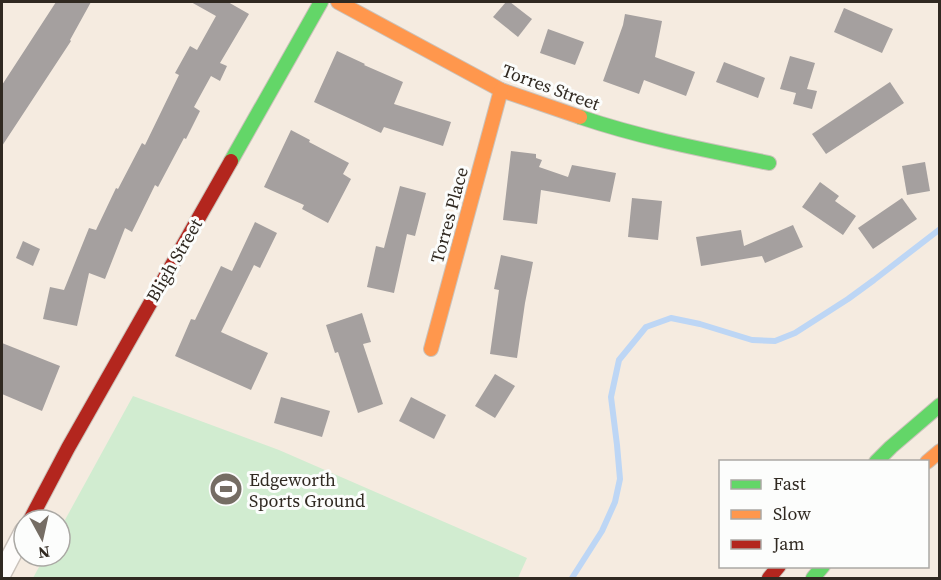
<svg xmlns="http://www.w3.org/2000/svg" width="941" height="580" viewBox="0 0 941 580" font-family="'Source Serif 4',serif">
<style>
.green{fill:#d1ecd0}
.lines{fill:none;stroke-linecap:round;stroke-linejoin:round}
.stream{stroke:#bdd6f5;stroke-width:6}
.building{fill:#a5a09f}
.street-casing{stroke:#cac2ba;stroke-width:21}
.fast-casing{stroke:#cac2ba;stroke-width:16}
.slow-casing{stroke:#cac2ba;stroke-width:16}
.jam-casing{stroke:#cac2ba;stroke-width:16}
.street{stroke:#fefcfa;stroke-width:18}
.fast{stroke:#63d668;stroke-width:14}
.slow{stroke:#ff974d;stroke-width:14}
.jam{stroke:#b3261e;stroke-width:14}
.labels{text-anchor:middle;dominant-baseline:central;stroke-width:6;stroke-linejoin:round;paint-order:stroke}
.street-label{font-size:18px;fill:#302921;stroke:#fcfdfc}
.poi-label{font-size:18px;fill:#302921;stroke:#fcfdfc;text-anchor:start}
</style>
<rect width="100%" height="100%" fill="#f5ebe0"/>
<polygon class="green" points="133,396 279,450 527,558 518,578 33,578 45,556 60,556 60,529"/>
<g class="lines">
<polyline class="stream" points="572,578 602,531 615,502 620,479 617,445 611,397 619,360 646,327 671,318 700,324 752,340 775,341 795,333 848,299 874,280 940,229"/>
</g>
<g class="building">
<polygon points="56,2 91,2 70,40 71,41 2,146 2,85"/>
<polygon points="191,2 228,2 249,14 220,63 227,66 220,81 211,76 194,107 200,111 186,139 184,138 158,187 155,185 132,232 125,228 105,279 89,273 77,326 43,319 50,287 64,290 89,228 96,230 116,188 118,189 142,143 145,145 179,75 175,73 190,46 197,50 216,16"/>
<polygon points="506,2 510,2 532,19 518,37 493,17"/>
<polygon points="844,8 893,29 882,53 834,32"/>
<polygon points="625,14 662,21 655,57 695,72 686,96 644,80 639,94 603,81 623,25"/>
<polygon points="548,29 584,42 575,65 540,53"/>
<polygon points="337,51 365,64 364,65 403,82 394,104 451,122 443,146 384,127 381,133 314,102"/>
<polygon points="790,56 815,63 807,89 817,91 812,109 793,104 796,93 780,89"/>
<polygon points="724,62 765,78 758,98 716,82"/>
<polygon points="890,82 904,103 826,154 812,134"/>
<polygon points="291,130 310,140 309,142 349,163 343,174 351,179 328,223 302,209 304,205 264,187"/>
<polygon points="511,151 536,154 536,158 542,160 539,167 568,177 572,165 616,173 610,202 541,190 537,224 503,220"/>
<polygon points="925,162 930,191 907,195 902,166"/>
<polygon points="820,182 839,196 835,201 856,216 843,235 802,207"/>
<polygon points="400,186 426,193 415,236 407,234 394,293 367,287 376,246 384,248"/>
<polygon points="632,198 662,201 658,240 628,237"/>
<polygon points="902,198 917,219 873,249 858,228"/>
<polygon points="255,222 277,233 260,268 254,265 221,332 268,353 251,390 175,356 191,319 195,320 221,266 232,271"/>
<polygon points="793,225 803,247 765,263 762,256 701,266 696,237 741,230 744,246"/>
<polygon points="23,241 40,249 33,266 16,258"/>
<polygon points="501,255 533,262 525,303 517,358 490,354 499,290 494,289"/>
<polygon points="362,313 371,342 363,344 383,404 358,413 338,352 335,353 326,325"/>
<polygon points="2,343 60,366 42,411 2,394"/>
<polygon points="495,374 515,386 495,418 475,406"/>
<polygon points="281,397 330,411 322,437 274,423"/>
<polygon points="411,397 446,415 434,439 399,421"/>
</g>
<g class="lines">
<g class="street-casing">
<polyline id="street" points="2,573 24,531"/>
</g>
<g class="fast-casing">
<g id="fast">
<path d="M 580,117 C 642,138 705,150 769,163"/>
<polyline points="231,161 321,2"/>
<polyline points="876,462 891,447 940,405"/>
<polyline points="813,578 823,566"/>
</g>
</g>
<g class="slow-casing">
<g id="slow">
<polyline points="338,2 501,90 580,117"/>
<polyline points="431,349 501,90"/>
<polyline points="927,462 940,451"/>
</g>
</g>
<g class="jam-casing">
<g id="jam">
<polyline points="30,520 68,448 231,161"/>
<polyline points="769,578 779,566"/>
</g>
</g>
<use href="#street" class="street"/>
<use href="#fast" class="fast"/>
<use href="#slow" class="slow"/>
<use href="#jam" class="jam"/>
</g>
<defs>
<g id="stadium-disc" transform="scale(1.725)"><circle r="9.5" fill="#756d64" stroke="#fcfdfc"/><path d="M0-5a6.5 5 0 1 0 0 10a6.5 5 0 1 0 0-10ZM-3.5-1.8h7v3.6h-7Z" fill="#fff"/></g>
</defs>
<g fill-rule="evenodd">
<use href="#stadium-disc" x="226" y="489"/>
</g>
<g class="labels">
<g class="street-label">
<text transform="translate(551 87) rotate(20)">Torres Street</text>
<text transform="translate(449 215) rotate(-75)">Torres Place</text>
<text transform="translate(174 260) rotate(-60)">Bligh Street</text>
</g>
<g class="poi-label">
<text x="249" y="479">Edgeworth<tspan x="249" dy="21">Sports Ground</tspan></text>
</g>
</g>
<rect width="941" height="580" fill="none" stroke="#302921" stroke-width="6"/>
<rect x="719" y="460" width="210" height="108" fill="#fcfdfc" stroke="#aaa8a4" stroke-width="1.5"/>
<rect x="731" y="480" width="30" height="9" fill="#63d668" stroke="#aaa8a4" stroke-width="1.5"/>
<text x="773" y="490" font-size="18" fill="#302921">Fast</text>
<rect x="731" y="510" width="30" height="9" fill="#ff974d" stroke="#aaa8a4" stroke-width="1.5"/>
<text x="773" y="520" font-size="18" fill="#302921">Slow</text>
<rect x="731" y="540" width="30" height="9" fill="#b3261e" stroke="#aaa8a4" stroke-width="1.5"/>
<text x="773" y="550" font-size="18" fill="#302921">Jam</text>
<g transform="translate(42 538) rotate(172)"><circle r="28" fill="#fcfdfc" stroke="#aaa8a4" stroke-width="1.5"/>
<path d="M0-4.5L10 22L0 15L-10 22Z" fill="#756d64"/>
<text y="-9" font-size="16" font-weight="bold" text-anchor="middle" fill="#302921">N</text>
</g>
</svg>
